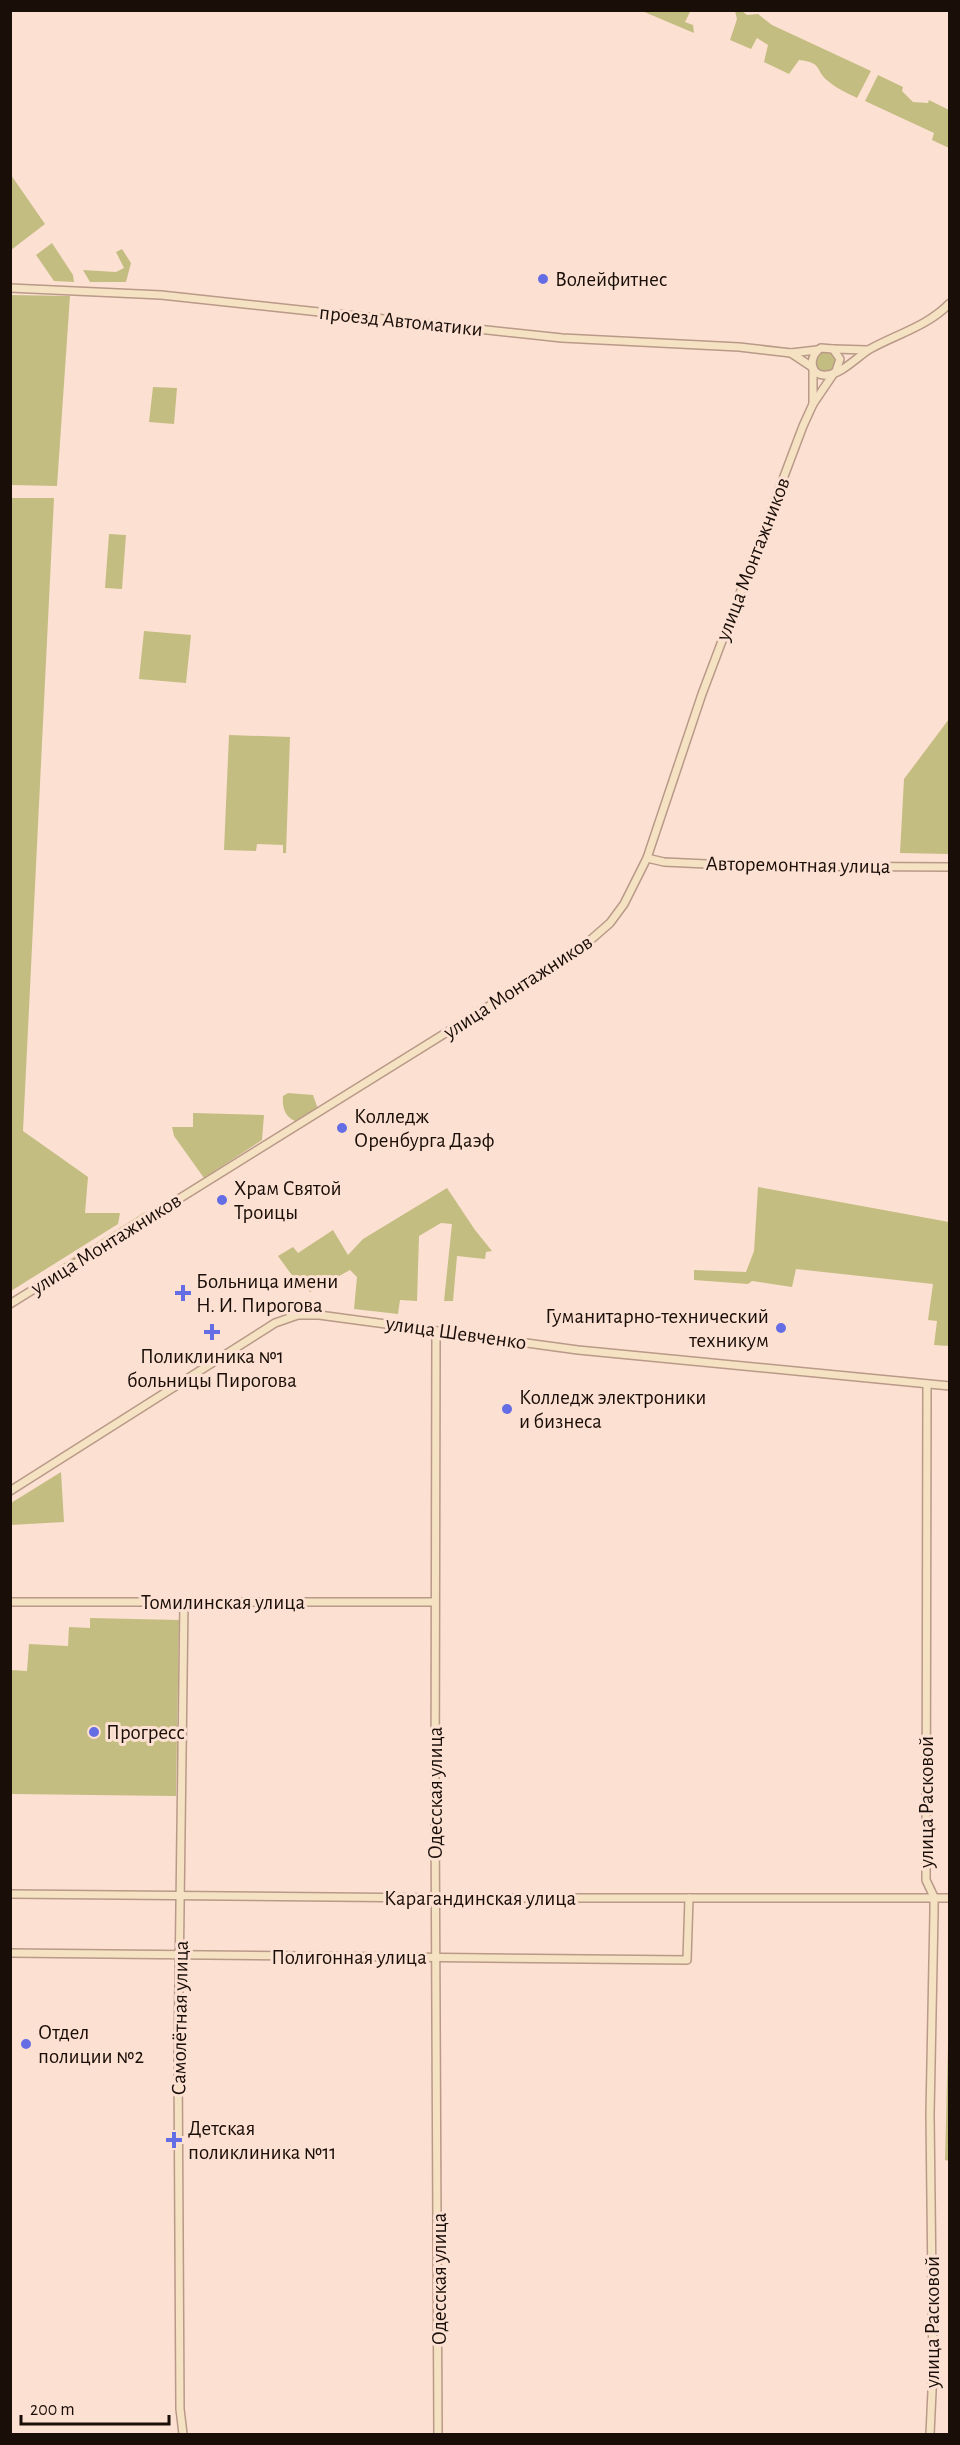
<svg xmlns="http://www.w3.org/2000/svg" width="960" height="2445" viewBox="0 0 960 2445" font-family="'Alegreya Sans',sans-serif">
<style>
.green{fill:#c4bd81}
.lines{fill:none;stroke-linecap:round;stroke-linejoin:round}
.secondary-casing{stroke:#b99988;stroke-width:10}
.secondary{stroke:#f5e2c2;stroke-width:7}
.poi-dot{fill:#656de5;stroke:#fce0d2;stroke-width:2}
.labels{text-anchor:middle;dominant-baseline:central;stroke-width:6;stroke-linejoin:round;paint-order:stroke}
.poi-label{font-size:21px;fill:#1a0e08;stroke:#fce0d2;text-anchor:start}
.street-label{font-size:21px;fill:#1a0e08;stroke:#fce0d2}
</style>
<rect width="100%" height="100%" fill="#fce0d2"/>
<g class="green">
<polygon points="642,11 642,10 705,11 690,12 685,22 693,25 694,33"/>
<path d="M 735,11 L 742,11 L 747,15 L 758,14 L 772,25 L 871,71 L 857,98 C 847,93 836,88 828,81 C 814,70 824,63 799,60 L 789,74 L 764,62 L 768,45 L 757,38 L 751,49 L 730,40 L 737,19 Z"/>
<polygon points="878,75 903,87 902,91 913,102 928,103 929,100 949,110 949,148 932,140 934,133 865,101"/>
<polygon points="11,175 45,224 11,250 10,249"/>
<polygon points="52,243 73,275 74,282 54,281 36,255"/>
<polygon points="122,249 131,263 126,282 90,282 83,270 116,272 124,268 116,252"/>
<polygon points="11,295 70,296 57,486 11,485"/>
<circle cx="825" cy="362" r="10"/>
<polygon points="153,387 177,388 174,424 149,422"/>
<polygon points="11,498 54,498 23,1131 88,1177 85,1213 120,1213 118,1224 11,1291"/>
<polygon points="109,534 126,535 122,589 105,588"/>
<polygon points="144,631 191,635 186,683 139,679"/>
<polygon points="949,719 949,854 900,853 904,779"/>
<polygon points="229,735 290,737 286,853 283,853 283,845 257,844 256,851 224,850"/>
<path d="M 288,1093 L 313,1095 L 318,1109 L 297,1122 C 285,1117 282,1109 283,1096 Z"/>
<polygon points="193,1113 264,1115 262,1140 204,1178 174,1136 172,1127 193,1127"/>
<polygon points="758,1187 949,1222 949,1346 934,1345 937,1321 928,1320 933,1284 796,1269 792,1287 752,1281 748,1284 694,1280 694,1270 746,1272 754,1251"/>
<polygon points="447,1188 475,1230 492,1251 486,1252 485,1259 457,1256 453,1301 444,1301 452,1224 441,1223 419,1236 417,1301 400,1300 398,1314 354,1309 357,1277 350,1270 310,1292 304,1284 291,1274 278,1256 293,1247 298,1253 333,1230 348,1255 363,1239"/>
<polygon points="145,1212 145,1216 60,1269 58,1267"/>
<polygon points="61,1472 64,1522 11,1525 11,1503"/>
<polygon points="90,1618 179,1620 176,1796 11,1794 11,1670 27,1671 29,1644 68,1646 69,1627 90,1628"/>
<polygon points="949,2003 949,2161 945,2160"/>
</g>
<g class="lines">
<g class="secondary-casing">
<g id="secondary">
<polyline points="10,288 161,295 562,338 739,347 791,353 817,350"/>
<polyline points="833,349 867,350"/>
<polyline points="791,353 812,367"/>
<path d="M 836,371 L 840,359 L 833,349 L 821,348 C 808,355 809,377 827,375 C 842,374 858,356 870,349 C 897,334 928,326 950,303"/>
<polyline points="813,404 813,369"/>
<polyline points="647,858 664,862 749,866 950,867"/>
<polyline points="10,1304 579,950 610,923 624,904 647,858 702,694 803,426 813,404 834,373"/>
<polyline points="436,1331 435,1809 438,2434"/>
<polyline points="927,1384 926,1880 934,1897 934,1912 930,2114 933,2370 930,2434"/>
<polyline points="10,1491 275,1323 298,1315 319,1315 578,1350 950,1386"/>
<polyline points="10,1602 435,1602"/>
<polyline points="10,1894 436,1898 950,1898"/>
<polyline points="10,1953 687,1960 689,1898"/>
<polyline points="183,2434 180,2409 178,2059 184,1602"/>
</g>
</g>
<use href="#secondary" class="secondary"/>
</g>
<g class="poi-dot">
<circle cx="543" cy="279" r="6"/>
<circle cx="342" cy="1128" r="6"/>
<circle cx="222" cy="1200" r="6"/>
<path d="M180 1284h6v6h6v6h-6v6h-6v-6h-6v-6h6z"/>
<circle cx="781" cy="1328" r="6"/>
<path d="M209 1323h6v6h6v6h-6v6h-6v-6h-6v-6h6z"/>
<circle cx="507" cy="1409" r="6"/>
<circle cx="94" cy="1732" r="6"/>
<circle cx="26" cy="2044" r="6"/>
<path d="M171 2131h6v6h6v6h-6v6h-6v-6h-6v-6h6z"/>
</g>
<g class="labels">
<g class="poi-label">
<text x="555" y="279">Волейфитнес</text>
<text x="354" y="1116">Колледж<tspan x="354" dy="24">Оренбурга Даэф</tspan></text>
<text x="234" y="1188">Храм Святой<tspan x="234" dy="24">Троицы</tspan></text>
<text x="196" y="1281">Больница имени<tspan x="196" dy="24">Н. И. Пирогова</tspan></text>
<text x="769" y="1316" text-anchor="end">Гуманитарно-технический<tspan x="769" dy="24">техникум</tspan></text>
<text x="212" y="1356" text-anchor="middle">Поликлиника №1<tspan x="212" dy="24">больницы Пирогова</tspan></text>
<text x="519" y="1397">Колледж электроники<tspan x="519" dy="24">и бизнеса</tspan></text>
<text x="106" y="1732">Прогресс</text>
<text x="38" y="2032">Отдел<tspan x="38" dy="24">полиции №2</tspan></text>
<text x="188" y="2128">Детская<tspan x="188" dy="24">поликлиника №11</tspan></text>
</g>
<g class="street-label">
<text transform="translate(401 321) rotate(6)">проезд Автоматики</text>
<text transform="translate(753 559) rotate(-69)">улица Монтажников</text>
<text transform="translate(798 865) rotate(1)">Авторемонтная улица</text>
<text transform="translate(518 987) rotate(-33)">улица Монтажников</text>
<text transform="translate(106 1244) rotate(-32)">улица Монтажников</text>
<text transform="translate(456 1333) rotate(8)">улица Шевченко</text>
<text x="223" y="1602">Томилинская улица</text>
<text transform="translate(435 1793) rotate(-90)">Одесская улица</text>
<text transform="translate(926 1802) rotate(-90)">улица Расковой</text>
<text x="480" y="1898">Карагандинская улица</text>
<text x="349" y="1957">Полигонная улица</text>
<text transform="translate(180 2018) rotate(-89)">Самолётная улица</text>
<text transform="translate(439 2279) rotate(-90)">Одесская улица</text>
<text transform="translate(932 2322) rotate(-90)">улица Расковой</text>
</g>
</g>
<rect width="960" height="2445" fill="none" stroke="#1a0e08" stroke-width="24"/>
<path d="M21 2415v9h148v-9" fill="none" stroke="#1a0e08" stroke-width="3"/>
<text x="30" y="2415" font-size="18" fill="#1a0e08" stroke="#fce0d2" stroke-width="4.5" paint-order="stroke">200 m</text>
</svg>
